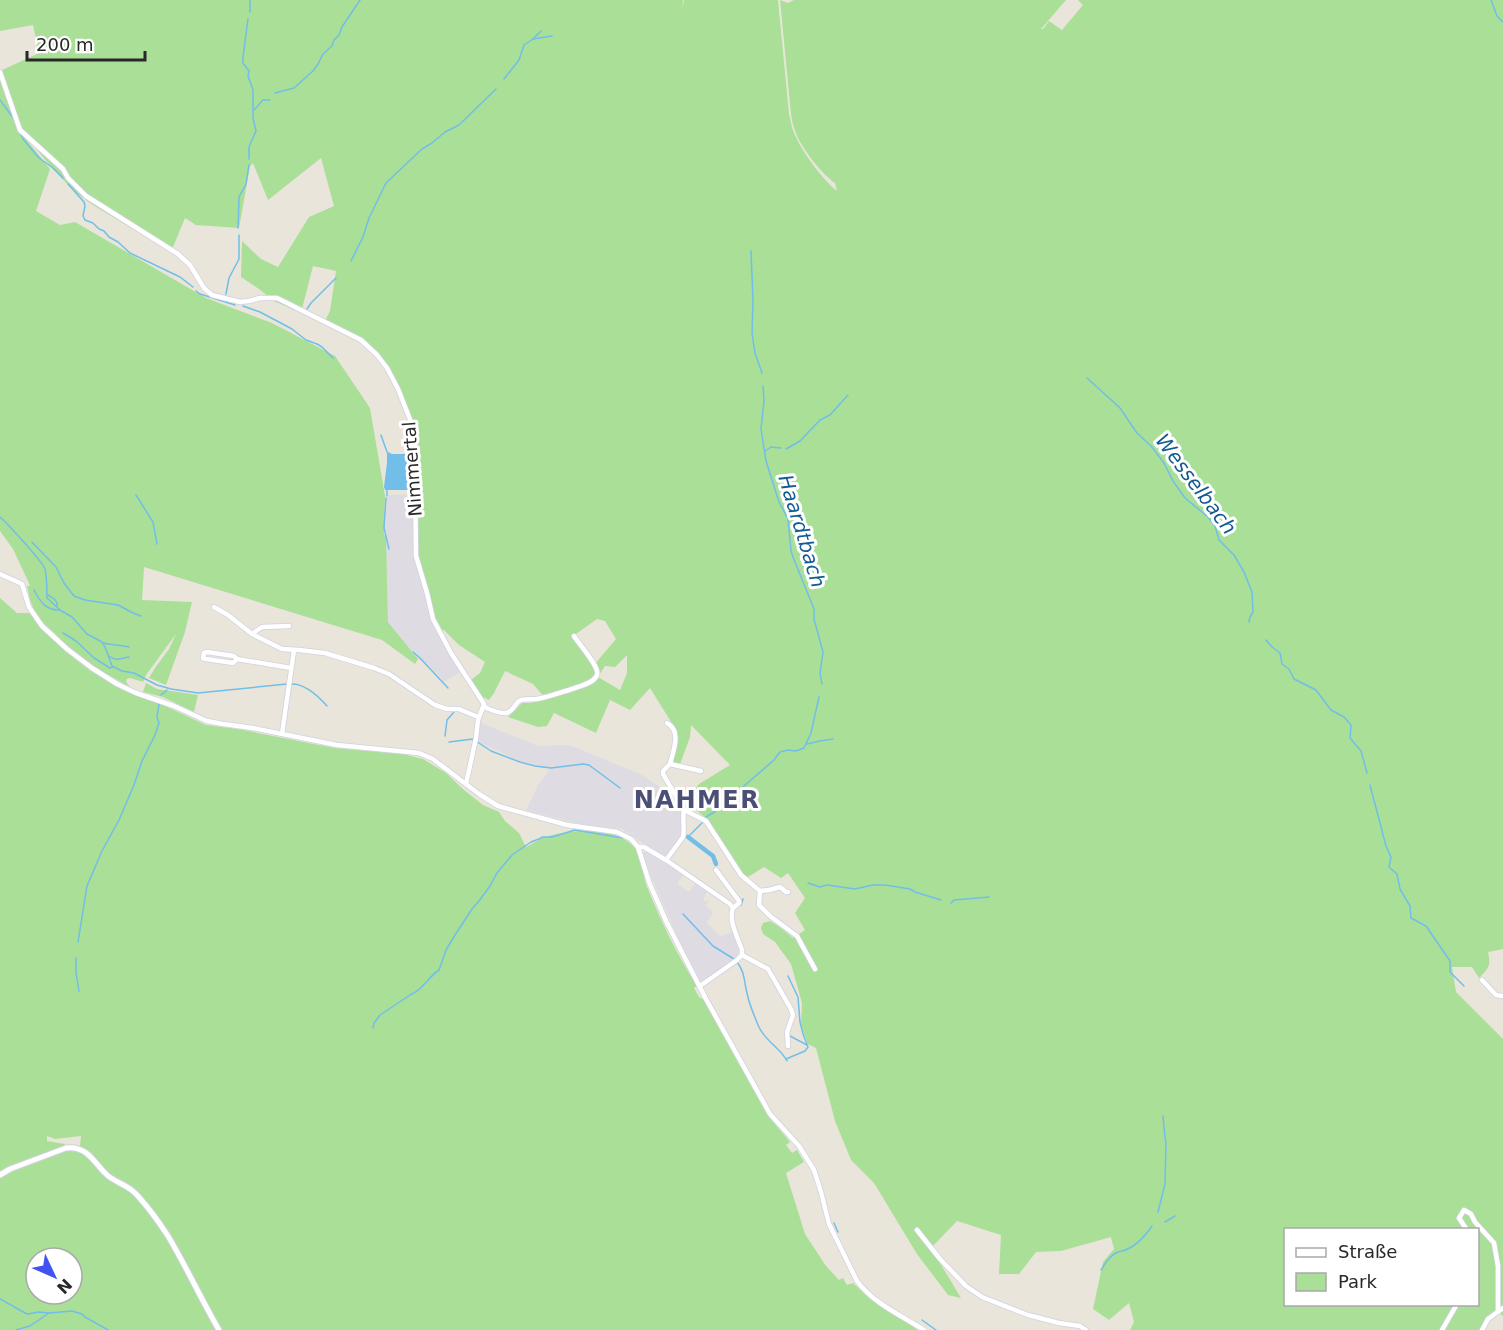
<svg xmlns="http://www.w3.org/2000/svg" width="1503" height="1330" viewBox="0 0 1503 1330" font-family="'DejaVu Sans',sans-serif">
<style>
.industrial{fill:#dedbe2}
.green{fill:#aadf98;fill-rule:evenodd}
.water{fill:#71bee9}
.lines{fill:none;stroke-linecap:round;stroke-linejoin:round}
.stream{stroke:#71bee9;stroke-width:1.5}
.canal{stroke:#71bee9;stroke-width:4.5}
.minor-casing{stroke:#d0d1e1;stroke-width:6}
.tertiary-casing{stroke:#d0d1e1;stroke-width:7}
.minor{stroke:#fff;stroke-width:4.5}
.tertiary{stroke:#fff;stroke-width:5}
.labels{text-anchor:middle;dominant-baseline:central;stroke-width:6;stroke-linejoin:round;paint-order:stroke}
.street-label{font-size:18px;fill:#282828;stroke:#fff}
.water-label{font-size:20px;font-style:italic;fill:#135b92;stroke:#fff}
.district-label{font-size:24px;font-weight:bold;letter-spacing:1.5px;fill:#4b4f76;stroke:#fff}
</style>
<rect width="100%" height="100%" fill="#eae5da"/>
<g class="industrial">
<polygon points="415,494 430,609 462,671 443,682 442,679 425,662 418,659 388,622 386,536 385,529 387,499 389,495"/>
<polygon points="481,723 538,746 565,745 572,746 642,775 660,787 681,807 683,834 665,858 622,829 580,824 526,810 538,785 550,769 517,760 477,741"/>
<polygon points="646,851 683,875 677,884 689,892 695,884 707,892 703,900 706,902 707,900 709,901 706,906 713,912 711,917 706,922 720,936 732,932 739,951 736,957 705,980 700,981 678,938 651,876 643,853"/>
</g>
<g class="green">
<path d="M 0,0 L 683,0 L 682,8 L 684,0 L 778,0 L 789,114 C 791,122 792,130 796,137 C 803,153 823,180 837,191 L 835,183 C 822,174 805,152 798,138 C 794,130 792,122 791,114 L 780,0 L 788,3 L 794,0 L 1066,0 L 1041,29 L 1043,29 L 1049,21 L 1062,30 L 1083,5 L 1078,0 L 1503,0 L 1503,949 L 1488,952 C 1491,966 1489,968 1479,978 L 1472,967 L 1452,967 L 1456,992 L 1503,1039 L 1503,1316 L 1498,1312 L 1488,1319 L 1482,1330 L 1130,1330 L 1134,1322 L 1129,1303 L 1109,1320 L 1093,1309 L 1103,1262 L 1114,1249 L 1111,1237 L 1061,1251 L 1036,1252 L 1019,1274 L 999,1274 L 1001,1235 L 957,1221 L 931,1248 L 961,1298 L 948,1295 L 917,1254 L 874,1183 L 851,1160 L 835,1121 L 816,1048 L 808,1044 L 801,1026 L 802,1003 L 791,964 L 775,942 L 763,934 L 761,928 L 763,923 L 770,921 L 781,928 L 793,938 L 805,930 L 795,913 L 805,898 L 788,873 L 781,878 L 764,867 L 748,877 L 741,873 L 707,819 L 685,801 L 699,784 L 730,765 L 691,725 L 690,737 L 680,764 L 672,763 L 677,733 L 673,725 L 650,688 L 630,710 L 610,700 L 596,733 L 554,713 L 547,726 L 538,727 L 508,717 L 522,703 L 530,703 L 545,698 L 533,684 L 505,671 L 494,693 L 489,700 L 479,695 L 471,680 L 480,673 L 485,662 L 459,645 L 444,630 L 439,632 L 416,556 L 417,445 L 412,419 L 400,389 L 366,344 L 324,323 L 330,311 L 336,271 L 313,266 L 301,313 L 274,301 L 259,289 L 241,277 L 242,241 L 261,259 L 278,267 L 309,217 L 334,206 L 321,158 L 268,200 L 253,163 L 250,166 L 239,228 L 196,225 L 185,218 L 171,252 L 93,205 L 76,193 L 51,167 L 21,130 L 18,129 L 50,169 L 36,211 L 60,225 L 75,222 L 206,298 L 272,323 L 335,356 L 370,408 L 385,496 L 384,535 L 386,536 L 388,622 L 418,659 L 415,664 L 382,640 L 144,567 L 142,600 L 192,602 L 185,632 L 166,685 L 149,678 L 155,668 L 169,649 L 176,634 L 146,675 L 143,682 L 130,678 L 127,679 L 126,682 L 130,687 L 94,667 L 74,652 L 51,630 L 37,617 L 30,600 L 27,586 L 30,586 L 28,581 L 13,549 L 0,531 L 0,71 L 39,53 L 33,25 L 0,31 ZM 597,619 L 605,621 L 616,639 L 594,665 L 573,636 ZM 627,655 L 627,673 L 620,690 L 598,677 L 605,666 L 615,667 ZM 1286,1230 L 1478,1230 L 1478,1304 L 1286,1304 Z"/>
<path d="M 0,598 L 17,613 L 29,613 L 65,651 L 89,670 L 121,689 L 161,704 L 206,725 L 238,729 L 334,748 L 403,754 L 423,759 L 446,773 L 464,790 L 483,805 L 499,812 L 505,821 L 519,833 L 526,847 C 532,844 539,839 546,837 C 569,829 613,827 631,844 C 643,855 642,873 647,887 C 661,921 677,955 697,986 L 694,988 L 699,997 L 704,1000 L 769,1117 L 790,1142 L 786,1145 L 792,1153 L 797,1150 L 804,1162 L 786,1173 L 805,1234 L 826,1266 L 839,1280 L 843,1278 L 847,1285 L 853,1283 L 871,1300 L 918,1330 L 0,1330 L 0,1178 C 13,1171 63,1147 76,1150 C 82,1152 88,1156 93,1159 L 92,1153 L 80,1146 L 81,1136 L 55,1139 L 47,1136 L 47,1141 L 65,1144 L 64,1146 L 0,1172 ZM 36,1258 L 72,1258 L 72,1294 L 36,1294 Z"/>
<polygon points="146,683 157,689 198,695 194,712 163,697 143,692"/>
</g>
<polygon class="water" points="387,452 388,452 392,454 405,454 408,456 408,472 412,487 409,490 385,490 384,487 387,463"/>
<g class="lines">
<g class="stream">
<polyline points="250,0 250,12"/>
<polyline points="1491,0 1497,16 1503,22"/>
<polyline points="248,19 243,57 243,63 249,71 248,76 253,90 253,118 256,131 249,147 249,159"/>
<polyline points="533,39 541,31"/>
<polyline points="504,79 519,60 524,45 533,39 552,36"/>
<polyline points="275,93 294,88 313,71 318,64 323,54 332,46 334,40 339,35 342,27 360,0"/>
<polyline points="0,100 14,119 23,139 39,158 53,168 63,178"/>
<polyline points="254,110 263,100 270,100"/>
<polyline points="68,184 84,202 85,206 83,216 85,220 93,223 99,229 104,231 109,237 118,242 130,253 180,277 193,287"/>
<polyline points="238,228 239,197 246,184 249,165"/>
<polyline points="751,251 753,301 752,333 755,353 762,373"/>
<polyline points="351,261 363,237 369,218 386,183 422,149 432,143 445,132 459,125 496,89"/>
<polyline points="196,291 200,294 235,305"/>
<polyline points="226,294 229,278 239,259 239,235"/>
<polyline points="243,306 260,312 292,329 306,340 317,344 322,347 333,358"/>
<polyline points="307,309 311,303 336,278"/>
<polyline points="1087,378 1120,408 1137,433 1152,447 1164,463 1173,481 1185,498 1208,517 1215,526 1219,540 1234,555 1244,572 1252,592 1253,612 1250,617 1249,622"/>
<polyline points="763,386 764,401 761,429 766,461 779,502 788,519 791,551 793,557 814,609 814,619 823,652 820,673 822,684"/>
<polyline points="381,435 387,452"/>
<polyline points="786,449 800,441 820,420 830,415 848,395"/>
<polyline points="765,451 771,447 781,448"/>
<polyline points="136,495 153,522 157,544"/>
<polyline points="387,496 387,490"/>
<polyline points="386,498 384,528 389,549"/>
<path d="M 0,517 C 7,523 42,561 45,569 C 47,577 47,589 47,598 L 60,610 L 72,617 L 87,634 L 102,642 L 105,647 L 112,666 L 122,671 L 134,673 L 157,685 L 171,689 L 198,693 L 287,684"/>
<polyline points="32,542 56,567 64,583 74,596 85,600 118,605 133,613 141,616"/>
<path d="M 34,590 C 40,601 45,610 59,610"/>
<path d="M 48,595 C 53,598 58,600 57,606"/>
<polyline points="63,633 76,641 94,658 110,668 113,667"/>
<polyline points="1266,640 1272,647 1280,653 1282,664 1289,669 1294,679 1316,690 1331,710 1344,717 1351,725 1350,738 1361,751 1367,773"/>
<path d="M 103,643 C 112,645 120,645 129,647"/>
<polyline points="413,652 420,658 448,688"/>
<path d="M 109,656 C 117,662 121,658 129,657"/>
<path d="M 292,684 C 305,684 319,697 327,706"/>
<polyline points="161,695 167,690"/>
<polyline points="445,736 447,720 454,712"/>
<polyline points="449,742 473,739 491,751 520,762 535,766 551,768 583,764 589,765 620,788"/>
<polyline points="807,744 820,741 833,739"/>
<polyline points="1370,785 1386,846 1391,857 1389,867 1397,874 1400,889 1410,906 1411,918 1426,926 1450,961 1450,972 1464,986"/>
<polyline points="706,817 724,806 744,786 774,760 780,752 788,750 796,751 804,748 811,733 819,697"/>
<polyline points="690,835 703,822"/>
<polyline points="808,883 820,887 827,885 855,889 873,885 885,885 910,889 915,892 941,900"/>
<polyline points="951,903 954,900 989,897"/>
<polyline points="741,905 743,899"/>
<polyline points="683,914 713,946 734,959"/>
<polyline points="78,942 87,886 102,851 119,820 134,785 142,761 155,735 159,723 157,717 159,704"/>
<polyline points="76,958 76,973 79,991"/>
<path d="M 737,962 C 745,972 744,982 747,993 C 749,1004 754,1015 758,1025 C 764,1041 780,1047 787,1061"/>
<path d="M 373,1028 L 374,1023 L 380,1015 L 410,995 C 423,990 428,977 439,970 L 446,950 L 455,935 L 472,909 L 479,901 L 490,886 L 497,873 L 512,855 L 531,842 L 539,839 L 543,837 L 552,837 L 575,830 L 623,838"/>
<polyline points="790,1036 807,1045"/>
<polyline points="786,1059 805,1051 808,1047 803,1034 800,1022 798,997 788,976"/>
<polyline points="1158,1212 1165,1184 1166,1142 1165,1138 1163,1116"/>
<polyline points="1165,1222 1175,1216"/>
<polyline points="834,1223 838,1232"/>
<path d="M 1101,1270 C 1105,1263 1110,1255 1118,1252 C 1119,1251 1121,1252 1122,1251 C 1135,1248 1145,1236 1152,1226"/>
<polyline points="0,1299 27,1314 39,1312 49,1313"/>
<polyline points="922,1320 936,1330"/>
<polyline points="16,1330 30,1326 49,1313 72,1311 82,1314 85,1317 108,1330"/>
</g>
<polyline class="canal" points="688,837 713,856 716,864"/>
<g class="minor-casing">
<g id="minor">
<polyline points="0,72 20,130 63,169 68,178 86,196 178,254 190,265 204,288 212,295 240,302 249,301 260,298 277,298 361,340 377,355 387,368 398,389 413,427 415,475 416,556 427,593 433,619 451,653 484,704 478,720 476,738 466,784"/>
<path d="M 0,574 L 22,584 L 29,607 L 42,626 L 67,649 L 92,668 L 117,684 L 136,693 L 174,706 L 207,721 L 223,724 L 253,728 L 337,745 L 419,753 L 433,759 L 479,794 L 498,806 L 567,825 L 617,832 L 631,839 L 638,847 L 649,882 L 666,921 L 706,999 L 770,1114 L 799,1146 L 814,1170 L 821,1192 L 829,1224 L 857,1281 C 874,1304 901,1315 924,1330"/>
<polyline points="214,607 228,615 252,634 282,649 299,650 325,653 374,668 389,674 435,705 447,709 459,709 478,717"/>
<polyline points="252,634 262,627 289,626"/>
<polyline points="237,659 233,663 206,659 203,658 204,653 207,652 234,656 237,659 291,668"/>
<path d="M 484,707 C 490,709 499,714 506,713 C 513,712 514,705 519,701 C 525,698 531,700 537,699 C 548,697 559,693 569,690 C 576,687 594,684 597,675 C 600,667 579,644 574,636"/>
<path d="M 667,723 C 682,731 673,751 670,764"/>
<polyline points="282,734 294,650"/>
<polyline points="684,810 706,821 741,875 760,891 759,905 770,916 797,936 815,969"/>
<path d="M 638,847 L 644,847 L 666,860 L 730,904 L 733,908 C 728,920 738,938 742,950 L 742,955 L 737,960 L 700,986"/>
<path d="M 666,860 L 683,837 C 685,828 682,819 684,810 L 663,774 L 663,771 L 670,764 L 701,771"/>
<polyline points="716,870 739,901 739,903 733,908"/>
<polyline points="760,891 769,890 780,887 786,892 788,892"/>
<polyline points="742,955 768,969 791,1009 793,1015 787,1032 788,1046"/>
<polyline points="1482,980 1496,995 1503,996"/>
<polyline points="917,1230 940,1259 966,1286 982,1297 1028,1315 1059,1323 1080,1326 1086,1330"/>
<polyline points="1467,1230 1459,1218 1464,1210 1471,1214 1475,1222 1494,1243 1498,1266 1498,1312"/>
<polyline points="1442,1330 1457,1304"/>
<polyline points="1482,1330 1488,1319 1503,1308"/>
</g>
</g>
<g class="tertiary-casing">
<path id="tertiary" d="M 0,1175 L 10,1169 L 66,1148 C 87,1145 94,1163 107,1175 C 116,1183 129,1185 137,1195 C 148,1207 159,1222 168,1236 C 186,1266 201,1299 219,1330"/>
</g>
<use href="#minor" class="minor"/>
<use href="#tertiary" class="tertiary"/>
</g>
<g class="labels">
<g class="street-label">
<text transform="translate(412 469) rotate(-94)">Nimmertal</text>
</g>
<g class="water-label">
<text transform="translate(1196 484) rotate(53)">Wesselbach</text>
<text transform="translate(802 531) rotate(73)">Haardtbach</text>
</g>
<g class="district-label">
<text x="697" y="800">NAHMER</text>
</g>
</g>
<rect x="1284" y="1228" width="195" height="78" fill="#ffffff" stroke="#a9a9a9" stroke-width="1.5"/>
<rect x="1296" y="1248" width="30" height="9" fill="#ffffff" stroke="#a9a9a9" stroke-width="1.5"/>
<text x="1338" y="1258" font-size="18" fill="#282828">Straße</text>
<rect x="1296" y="1273" width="30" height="18" fill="#aadf98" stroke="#a9a9a9" stroke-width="1.5"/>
<text x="1338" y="1288" font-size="18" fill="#282828">Park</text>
<g transform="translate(54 1276) rotate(134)"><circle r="28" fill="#ffffff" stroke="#a9a9a9" stroke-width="1.5"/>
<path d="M0-4.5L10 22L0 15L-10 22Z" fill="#4052f2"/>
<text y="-9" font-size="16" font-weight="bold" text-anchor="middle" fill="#282828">N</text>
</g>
<path d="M27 51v9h118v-9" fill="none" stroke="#282828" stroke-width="3"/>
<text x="36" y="51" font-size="18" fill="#282828" stroke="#ffffff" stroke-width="4.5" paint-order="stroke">200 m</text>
</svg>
